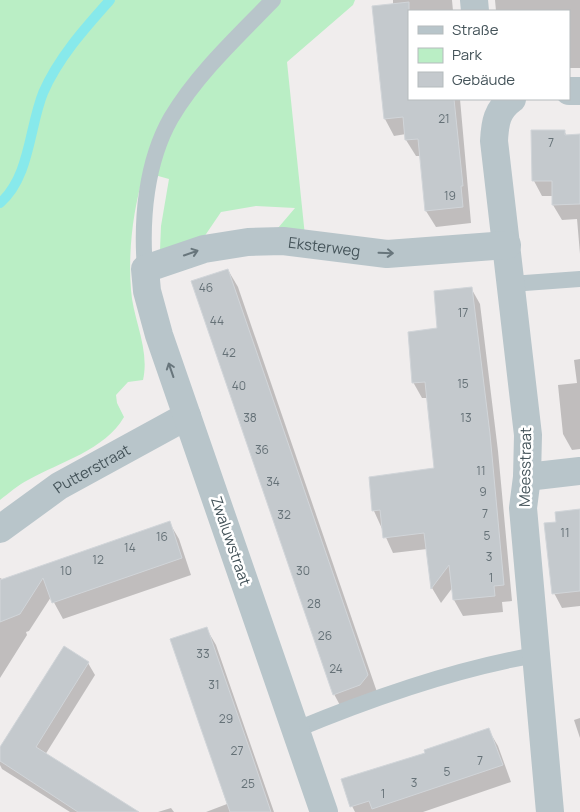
<svg xmlns="http://www.w3.org/2000/svg" width="580" height="812" viewBox="0 0 580 812" font-family="Manrope,sans-serif">
<style>
.green{fill:#baeec5}
.shadow{fill:#0003}
.lines{fill:none;stroke-linecap:round;stroke-linejoin:round}
.stream{stroke:#87e9eb;stroke-width:10}
.building{fill:#c4c9cd;stroke:#d1d5d9}
.service{stroke:#b8c5ca;stroke-width:16}
.minor{stroke:#b8c5ca;stroke-width:28}
.oneway{stroke:#68767c}
.labels{text-anchor:middle;dominant-baseline:central;stroke-width:5;stroke-linejoin:round;paint-order:stroke}
.number-label{font-size:12px;fill:#657177}
.street-label{font-size:15px;fill:#45545a;stroke:#fff}
</style>
<rect width="100%" height="100%" fill="#f0eded"/>
<path class="green" d="M 0,0 L 355,0 L 353,5 L 287,62 L 305,236 L 278,228 L 295,208 L 256,206 L 221,212 L 202,240 L 160,250 L 161,226 L 169,179 L 144,172 C 133,211 128,250 131,290 C 133,320 150,349 143,380 L 128,382 L 116,395 L 117,403 L 124,417 C 105,450 60,462 28,480 C 18,485 9,493 0,500 Z"/>
<g class="shadow">
<polygon points="393,0 452,0 453,11 409,11 409,99 460,99 471,223 436,227 426,211 421,156 416,156 406,140 406,134 394,136 385,119 373,7 393,5"/>
<polygon points="495,0 580,0 580,68 569,68 569,11 496,11"/>
<polygon points="564,131 567,136 580,136 580,254 577,219 562,220 553,205 553,196 542,196 534,181"/>
<polygon points="228,270 238,287 377,692 343,711 334,694"/>
<polygon points="471,288 480,304 498,451 512,601 502,602 503,612 463,616 454,600 453,587 441,603 432,588 427,549 393,553 374,511 371,478 435,469 428,398 422,398 413,382 439,329"/>
<polygon points="580,359 580,449 572,450 563,434 558,385 577,383 574,360"/>
<polygon points="580,510 580,606 562,608 554,593 557,523"/>
<polygon points="169,522 179,539 191,575 63,619 51,597 29,631 26,632 27,635 0,678 0,578 4,580"/>
<polygon points="206,628 216,645 274,812 206,812 227,804 172,640"/>
<polygon points="88,663 95,675 45,755 137,812 70,812 2,769 0,765 0,749"/>
<polygon points="580,718 580,738 574,720"/>
<polygon points="488,729 498,746 511,782 423,812 355,812 352,806 426,753"/>
<polygon points="171,808 174,812 158,812"/>
</g>
<g class="lines">
<path class="stream" d="M 0,203 C 30,177 29,128 43,93 C 58,58 85,28 110,0"/>
</g>
<g class="building">
<polygon points="409,2 409,99 454,99 463,186 461,186 463,207 425,211 418,139 405,140 403,117 384,119 372,6"/>
<polygon points="531,130 565,130 565,135 580,134 580,204 552,205 552,181 532,181"/>
<polygon points="228,269 368,675 360,685 333,695 191,281"/>
<polygon points="472,287 490,434 504,585 494,586 495,596 453,600 449,565 431,589 424,533 383,538 380,510 372,511 369,477 434,468 425,382 412,383 408,332 437,328 434,291"/>
<polygon points="580,509 580,591 552,594 544,523 556,522 555,512"/>
<polygon points="170,521 182,558 52,603 43,578 20,614 0,622 0,580"/>
<polygon points="207,627 252,756 271,812 230,812 201,729 170,639"/>
<polygon points="64,646 89,662 36,747 139,812 78,812 0,761 0,747"/>
<polygon points="489,728 503,765 372,809 369,801 350,807 341,779 425,753 424,750"/>
</g>
<g class="lines">
<g class="service">
<path d="M 145,269 C 141,219 146,162 171,118 C 197,74 238,36 273,0"/>
<polyline points="511,284 580,279"/>
<path d="M 295,730 C 372,698 454,669 536,655"/>
</g>
<g class="minor">
<polyline points="474,0 475,11"/>
<polyline points="569,91 580,91"/>
<path d="M 512,99 C 497,110 495,122 494,141 L 528,435 L 527,477 L 523,508 L 550,812"/>
<polyline points="527,477 580,471"/>
<path id="s1" d="M 0,529 L 59,486 L 187,416"/>
<path id="s2" d="M 324,812 L 159,335 L 147,291 L 145,269 L 204,249 L 248,242 L 283,241 L 387,254 L 507,245"/>
</g>
</g>
<defs><path id="oneway-shaft" d="M-6 0H5M1.5-3L5.5 0L1.5 3" fill="none" stroke-width="1.6" stroke-linecap="round" stroke-linejoin="round" transform="scale(1.25)"/></defs>
<g class="oneway">
<use href="#oneway-shaft" transform="translate(191 253) rotate(-19)"/>
<use href="#oneway-shaft" transform="translate(386 253) rotate(2)"/>
<use href="#oneway-shaft" transform="translate(171 370) rotate(-109)"/>
</g>
<g class="labels">
<g class="number-label">
<text x="444" y="118">21</text>
<text x="551" y="142">7</text>
<text x="450" y="195">19</text>
<text x="206" y="287">46</text>
<text x="463" y="312">17</text>
<text x="217" y="320">44</text>
<text x="229" y="352">42</text>
<text x="463" y="383">15</text>
<text x="239" y="385">40</text>
<text x="250" y="417">38</text>
<text x="466" y="417">13</text>
<text x="262" y="449">36</text>
<text x="481" y="470">11</text>
<text x="273" y="481">34</text>
<text x="483" y="491">9</text>
<text x="485" y="513">7</text>
<text x="284" y="514">32</text>
<text x="565" y="532">11</text>
<text x="487" y="535">5</text>
<text x="162" y="536">16</text>
<text x="130" y="547">14</text>
<text x="489" y="556">3</text>
<text x="98" y="559">12</text>
<text x="66" y="570">10</text>
<text x="303" y="570">30</text>
<text x="491" y="577">1</text>
<text x="314" y="603">28</text>
<text x="325" y="635">26</text>
<text x="203" y="653">33</text>
<text x="336" y="668">24</text>
<text x="214" y="684">31</text>
<text x="226" y="718">29</text>
<text x="237" y="750">27</text>
<text x="480" y="760">7</text>
<text x="447" y="771">5</text>
<text x="414" y="782">3</text>
<text x="248" y="783">25</text>
<text x="383" y="793">1</text>
</g>
<g class="street-label">
<text stroke="none"><textPath href="#s2" startOffset="756">Eksterweg</textPath></text>
<text transform="translate(525 467) rotate(-89)">Meesstraat</text>
<text stroke="none"><textPath href="#s1" startOffset="110">Putterstraat</textPath></text>
<text transform="translate(231 541) rotate(71)">Zwaluwstraat</text>
</g>
</g>
<rect x="408" y="10" width="162" height="90" fill="#ffffff" stroke="#b5bbbd"/>
<rect x="418" y="26" width="25" height="8" fill="#b8c5ca" stroke="#b5bbbd"/>
<text x="452" y="35" font-size="15" fill="#45545a">Straße</text>
<rect x="418" y="48" width="25" height="15" fill="#baeec5" stroke="#b5bbbd"/>
<text x="452" y="60" font-size="15" fill="#45545a">Park</text>
<rect x="418" y="72" width="25" height="15" fill="#c4c9cd" stroke="#b5bbbd"/>
<text x="452" y="85" font-size="15" fill="#45545a">Gebäude</text>
</svg>
